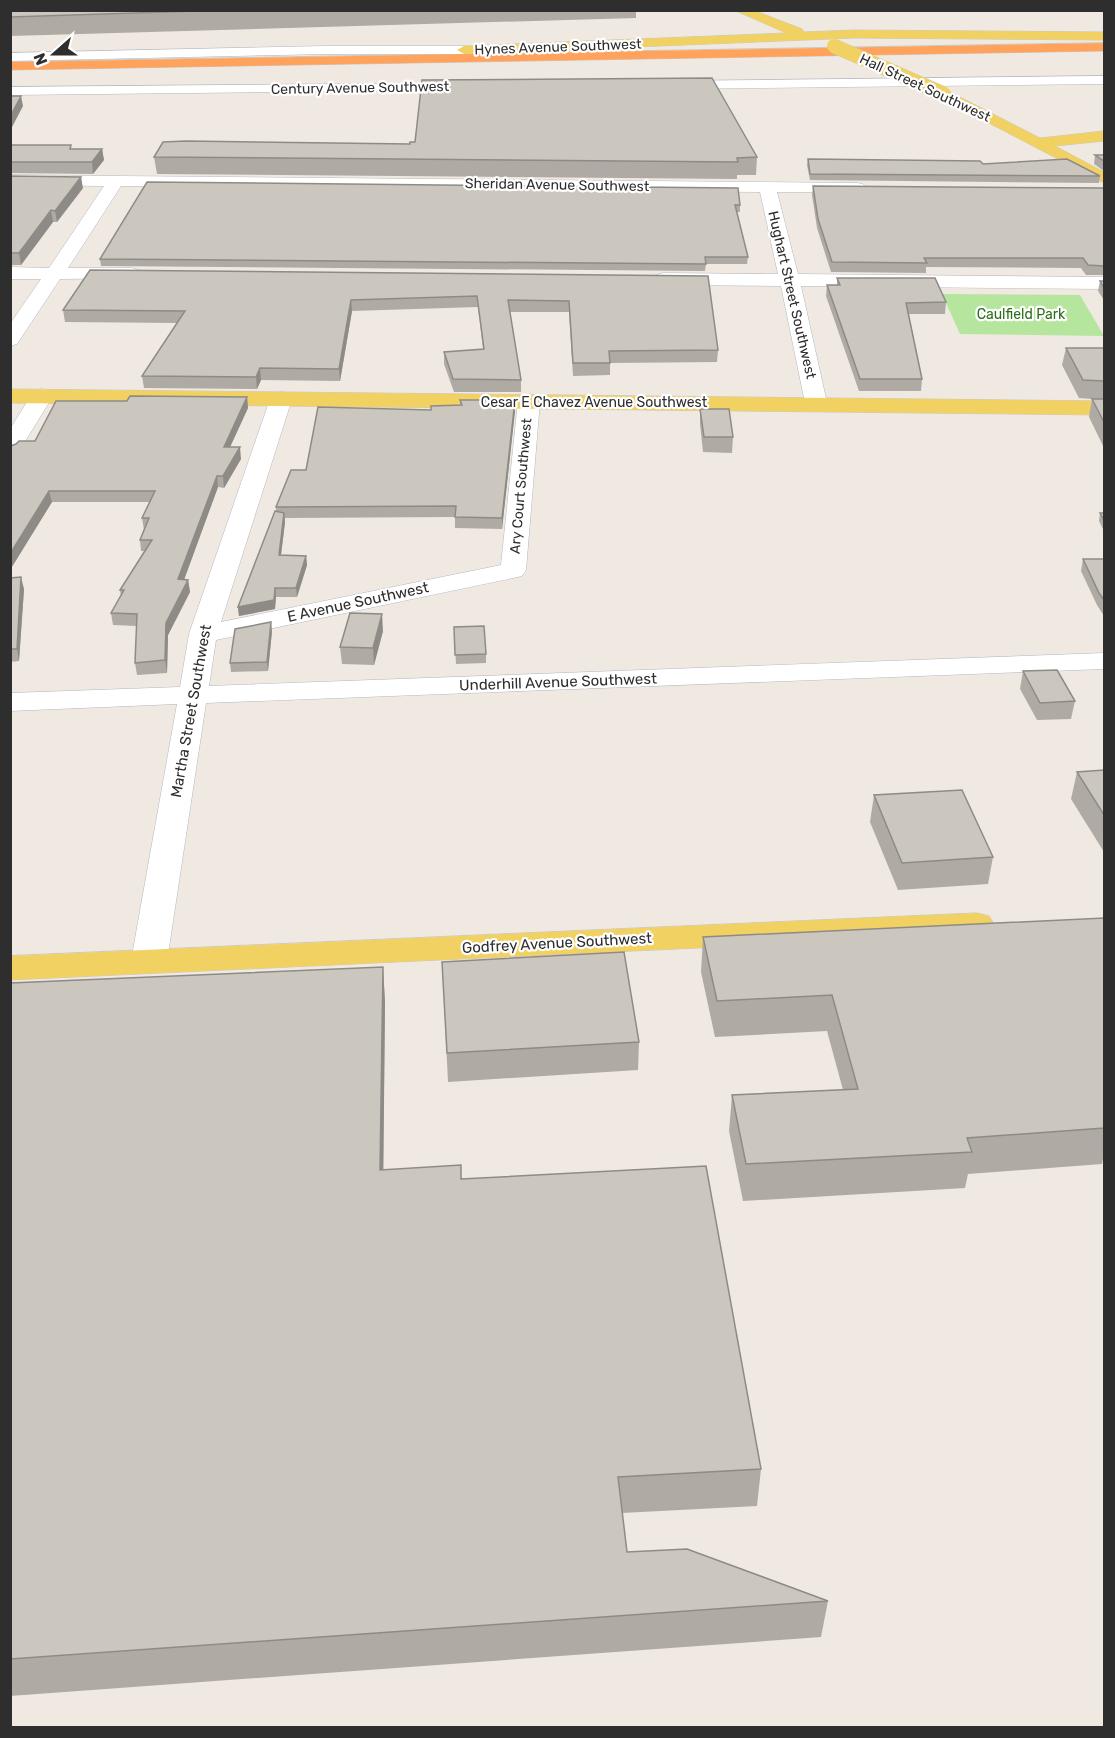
<svg xmlns="http://www.w3.org/2000/svg" width="1115" height="1738" viewBox="0 0 1115 1738" font-family="Rubik,sans-serif">
<style>
.green{fill:#b6e59e}
.lines{fill:none;stroke-linecap:round;stroke-linejoin:round}
.minor-casing{stroke:#b4b7c1;stroke-width:1}
.major-casing{stroke:#c9c9c9;stroke-width:1}
.highway-casing{stroke:#c9c9c9;stroke-width:1}
.minor{fill:#fff;fill-rule:evenodd}
.major{fill:#f2d163;fill-rule:evenodd}
.highway{fill:#ffa35c;fill-rule:evenodd}
.major-bridge-casing{stroke:#c9c9c9;stroke-width:15;stroke-linecap:butt}
.major-bridge{stroke:#f2d163;stroke-width:14}
.wall{fill:#afaba4}
.shaded-wall{fill:#8e8b86}
.building{fill:#cbc7bf;stroke:#8e8b86;stroke-width:1.5}
.labels{text-anchor:middle;dominant-baseline:central;stroke-width:4.5;stroke-linejoin:round;paint-order:stroke}
.far-street-label{font-size:14px;fill:#2e2e2e;stroke:#fff}
.far-park-label{font-size:14px;fill:#2c6e1b;stroke:#fff}
.street-label{font-size:15px;fill:#2e2e2e;stroke:#fff}
</style>
<rect width="100%" height="100%" fill="#efe9e1"/>
<polygon class="green" points="942,294 1080,295 1104,336 960,334"/>
<g class="lines">
<g class="minor-casing">
<g id="minor">
<polygon points="326,46 464,46 471,50 464,54 326,54 10,61 10,53"/>
<polygon points="1104,76 1104,84 672,89 665,85 672,81"/>
<polygon points="465,83 472,87 470,90 10,95 10,87"/>
<polygon points="10,175 857,183 863,184 866,188 863,192 777,192 798,274 1104,277 1104,289 801,286 827,403 824,408 816,410 808,408 805,403 781,286 663,285 656,283 653,279 656,275 663,273 778,274 760,192 121,186 68,268 132,268 139,270 142,274 139,278 60,279 17,344 10,346 10,324 41,279 10,279 10,267 49,268 104,186 10,185"/>
<polygon points="42,389 50,391 53,396 18,453 10,455 10,429 34,391"/>
<polygon points="281,392 289,394 292,399 221,622 501,565 518,401 521,396 529,394 537,396 540,401 526,570 522,576 513,578 216,640 209,686 1104,653 1104,669 206,703 167,961 161,969 149,973 137,969 131,961 177,704 10,711 10,693 180,687 189,634 270,399 273,394"/>
</g>
</g>
<g class="major-casing">
<g id="major">
<polygon points="734,10 753,10 802,29 804,32 854,30 1104,32 1104,40 854,38 464,54 457,50 464,46 786,33"/>
<polygon points="944,89 1040,138 1104,131 1104,141 1055,146 1104,172 1104,183 939,97 936,94 939,91"/>
<polygon points="10,389 1104,401 1104,415 10,403"/>
<polygon points="977,913 989,916 994,924 989,932 977,935 10,980 10,956"/>
</g>
</g>
<g class="highway-casing">
<polygon id="highway" points="1104,43 1104,51 10,70 10,62"/>
</g>
<use href="#minor" class="minor"/>
<use href="#major" class="major"/>
<use href="#highway" class="highway"/>
<g class="major-bridge-casing">
<polyline id="major-bridge" points="834,46 944,94"/>
</g>
<use href="#major-bridge" class="major-bridge"/>
</g>
<g class="wall">
<polygon points="10,10 636,10 636,18 10,36"/>
<polygon points="10,145 71,145 71,149 102,149 104,160 93,174 10,173"/>
<polygon points="1095,155 1104,155 1104,171 1094,164"/>
<polygon points="154,157 757,157 756,175 737,175 737,179 157,174"/>
<polygon points="808,159 983,164 1100,176 1099,183 810,180 807,165"/>
<polygon points="10,176 83,188 57,222 53,222 21,265 10,265"/>
<polygon points="147,182 740,205 740,212 736,212 748,257 747,264 706,264 705,271 101,266 100,259"/>
<polygon points="813,186 1104,188 1104,275 1086,275 1081,268 926,267 926,273 831,272 817,228 812,195"/>
<polygon points="708,276 718,350 717,362 610,363 610,375 573,376 569,312 510,312 521,380 521,392 454,392 444,364 444,352 483,349 478,307 352,311 340,381 261,380 257,389 144,388 142,376 178,323 65,322 63,310"/>
<polygon points="837,278 946,302 945,314 909,314 922,379 921,391 859,391 826,296 827,285 837,285"/>
<polygon points="1100,281 1104,281 1104,300 1098,291"/>
<polygon points="1066,348 1104,348 1104,448 1089,417 1092,399 1079,398 1062,365"/>
<polygon points="247,397 248,408 230,447 241,459 224,488 218,487 184,579 188,580 190,592 168,635 167,673 137,675 135,663 137,626 113,625 111,613 121,596 120,590 144,551 141,551 140,540 144,530 142,518 150,502 52,502 10,570 10,446 35,441 127,401"/>
<polygon points="460,400 515,400 515,411 502,529 455,528 455,517 285,518 285,522 281,555 306,556 307,565 297,597 276,597 275,609 239,616 238,607 276,511 276,507 306,470 431,410 460,405"/>
<polygon points="700,409 733,437 732,453 703,452 700,424"/>
<polygon points="1100,513 1104,513 1104,531 1099,521"/>
<polygon points="1083,559 1104,559 1104,616 1097,605 1081,571"/>
<polygon points="10,578 24,589 19,661 10,662"/>
<polygon points="454,627 486,654 486,663 456,664"/>
<polygon points="272,631 268,671 231,672 230,663"/>
<polygon points="383,631 374,665 342,664 340,647"/>
<polygon points="1023,671 1075,701 1071,719 1037,720 1020,689"/>
<polygon points="1104,770 1104,852 1071,799 1077,772"/>
<polygon points="874,795 993,857 988,884 898,890 870,822"/>
<polygon points="1104,918 1104,1153 1102,1164 968,1174 965,1188 743,1201 729,1131 732,1095 843,1090 827,1031 715,1037 701,972 703,937"/>
<polygon points="442,962 639,1042 638,1070 448,1082"/>
<polygon points="383,967 385,1003 383,1170 461,1165 461,1179 761,1469 757,1506 622,1513 627,1552 828,1601 821,1637 10,1696 10,983"/>
</g>
<g class="shaded-wall">
<polygon points="21,96 23,106 10,131 10,117"/>
<polygon points="102,149 104,160 93,174 92,162"/>
<polygon points="81,177 83,188 57,222 55,211"/>
<polygon points="51,210 53,222 21,265 19,253"/>
<polygon points="351,300 352,311 340,381 339,369"/>
<polygon points="260,368 261,380 257,389 256,377"/>
<polygon points="247,397 248,408 225,458 224,447"/>
<polygon points="515,400 515,411 502,529 502,518"/>
<polygon points="240,447 241,459 224,488 223,476"/>
<polygon points="217,476 218,487 180,591 178,579"/>
<polygon points="49,491 52,502 10,570 10,554"/>
<polygon points="284,513 285,522 280,563 279,555"/>
<polygon points="306,556 307,565 297,597 296,588"/>
<polygon points="21,577 24,589 19,661 17,649"/>
<polygon points="188,580 190,592 168,635 167,673 165,660 166,623"/>
<polygon points="275,588 276,597 275,609 239,616 238,607"/>
<polygon points="382,614 383,631 374,665 373,648"/>
<polygon points="271,622 272,631 268,671 267,662"/>
<polygon points="383,967 385,1003 383,1207 380,1170"/>
</g>
<g class="building">
<polygon points="10,10 228,10 10,17"/>
<polygon points="712,78 757,157 737,158 738,162 154,157 163,142 186,141 410,144 410,142 415,142 422,80"/>
<polygon points="10,96 21,96 10,117"/>
<polygon points="10,145 71,145 70,149 102,149 92,162 10,162"/>
<polygon points="1095,155 1104,155 1104,161"/>
<polygon points="808,159 980,161 983,164 1067,159 1100,176 810,174"/>
<polygon points="10,176 81,177 55,211 51,210 19,253 10,253"/>
<polygon points="147,182 738,188 740,205 735,205 748,257 705,257 706,264 100,259"/>
<polygon points="813,186 1104,188 1104,266 1088,265 1083,258 924,258 927,263 832,262 818,219"/>
<polygon points="90,270 708,276 718,350 609,351 610,363 573,363 569,301 508,300 521,380 453,379 444,352 484,349 477,296 351,300 339,369 260,368 256,377 142,376 185,311 63,310"/>
<polygon points="837,278 935,278 946,302 906,303 922,379 860,379 827,285 840,285"/>
<polygon points="1100,281 1104,281 1104,288"/>
<polygon points="1066,348 1104,348 1104,381 1083,380"/>
<polygon points="130,396 247,397 224,447 240,447 223,476 217,476 178,579 188,580 166,623 165,660 135,663 137,614 111,613 124,590 120,590 152,540 140,540 149,518 142,518 155,491 49,491 10,554 10,446 16,444 19,441 35,441 56,401 127,401"/>
<polygon points="1092,399 1104,399 1104,422"/>
<polygon points="460,400 515,400 502,518 455,517 456,506 276,507 291,470 306,470 318,407 431,410 431,406 462,405"/>
<polygon points="700,409 729,409 733,437 704,437"/>
<polygon points="275,511 284,513 279,555 306,556 296,588 275,588 274,600 238,607"/>
<polygon points="1100,513 1104,513 1104,520"/>
<polygon points="1083,559 1104,559 1104,600 1099,593"/>
<polygon points="21,577 17,649 10,649 10,578"/>
<polygon points="350,613 382,614 373,648 340,647"/>
<polygon points="271,622 267,662 230,663 235,629"/>
<polygon points="484,626 486,654 455,655 454,627"/>
<polygon points="1057,670 1075,701 1040,703 1023,671"/>
<polygon points="1104,770 1104,815 1077,772"/>
<polygon points="962,790 993,857 902,863 874,795"/>
<polygon points="1104,918 1104,1128 967,1138 972,1152 746,1164 732,1095 858,1089 832,995 717,1001 703,937"/>
<polygon points="624,952 639,1042 447,1053 442,962"/>
<polygon points="383,967 380,1170 461,1165 461,1179 706,1166 761,1469 618,1477 627,1552 687,1549 828,1601 10,1659 10,983"/>
</g>
<g class="labels">
<g class="far-street-label">
<text transform="translate(558 47) rotate(-2)">Hynes Avenue Southwest</text>
<text transform="translate(360 88) rotate(-1)">Century Avenue Southwest</text>
<text transform="translate(925 88) rotate(25)">Hall Street Southwest</text>
<text transform="translate(557 185) rotate(1)">Sheridan Avenue Southwest</text>
<text transform="translate(792 295) rotate(77)">Hughart Street Southwest</text>
<text x="594" y="402">Cesar E Chavez Avenue Southwest</text>
<text transform="translate(521 486) rotate(-85)">Ary Court Southwest</text>
</g>
<g class="far-park-label">
<text x="1021" y="314">Caulfield Park</text>
</g>
<g class="street-label">
<text transform="translate(358 602) rotate(-12)">E Avenue Southwest</text>
<text transform="translate(558 682) rotate(-2)">Underhill Avenue Southwest</text>
<text transform="translate(191 711) rotate(-80)">Martha Street Southwest</text>
<text transform="translate(557 943) rotate(-3)">Godfrey Avenue Southwest</text>
</g>
</g>
<rect width="1115" height="1738" fill="none" stroke="#2e2e2e" stroke-width="24"/>
<g transform="translate(54 54) rotate(249)" stroke="#ffffff" stroke-width="4.5" paint-order="stroke">
<path d="M0-4.5L10 22L0 15L-10 22Z" fill="#2e2e2e"/>
<text y="-9" font-size="16" font-weight="bold" text-anchor="middle" fill="#2e2e2e">N</text>
</g>
</svg>
